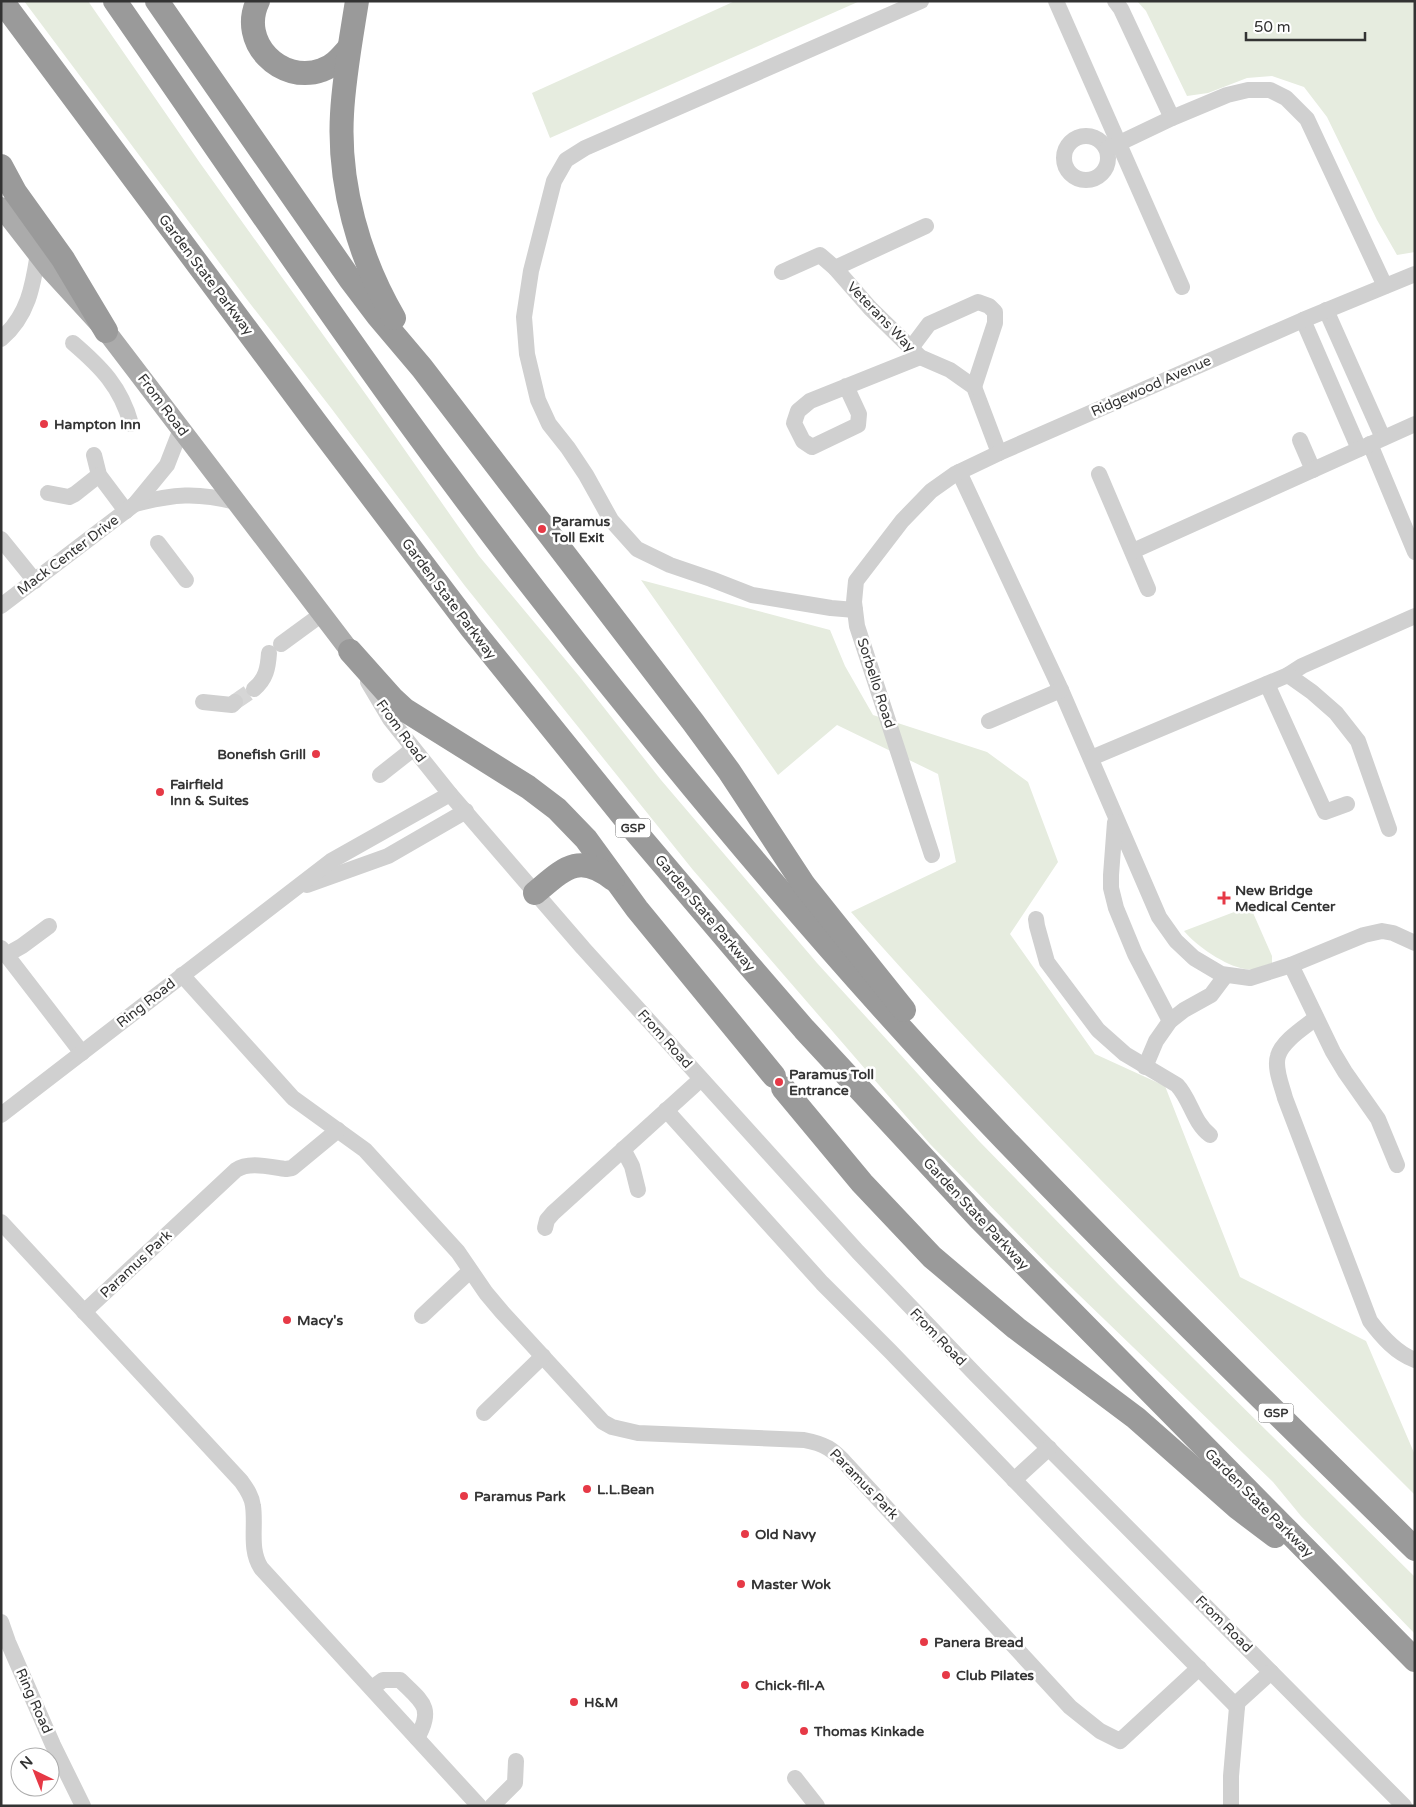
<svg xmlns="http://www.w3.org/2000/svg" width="1416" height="1807" viewBox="0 0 1416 1807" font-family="'Varela Round',sans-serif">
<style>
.green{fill:#e6ecdf}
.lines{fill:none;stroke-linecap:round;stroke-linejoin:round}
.minor-tunnel{stroke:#d6d6d6;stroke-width:16;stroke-dasharray:16 8;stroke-linecap:butt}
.minor{stroke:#d0d0d0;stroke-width:16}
.major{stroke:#ababab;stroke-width:20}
.highway{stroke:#9a9a9a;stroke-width:24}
.poi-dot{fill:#e63946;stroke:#fff;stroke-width:2}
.labels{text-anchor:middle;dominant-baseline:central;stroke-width:5;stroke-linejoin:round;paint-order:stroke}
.shield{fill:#fff;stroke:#707070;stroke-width:1}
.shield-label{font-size:12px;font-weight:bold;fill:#333}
.street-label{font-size:14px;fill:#333;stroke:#fff}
.poi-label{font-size:14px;font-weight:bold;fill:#333;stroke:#fff;text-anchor:start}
</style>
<rect width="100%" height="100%" fill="#fff"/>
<g class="green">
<polygon points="24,1 88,1 200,163 367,396 479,556 579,676 661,780 817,963 979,1141 1119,1285 1415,1577 1415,1634 1301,1516 1273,1482 1050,1267 930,1144 693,870 465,586 331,408 245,297"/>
<polygon points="735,1 860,1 550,138 532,93"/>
<polygon points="1137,1 1415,1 1415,252 1397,255 1377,220 1327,117 1304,87 1272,76 1247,78 1208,93 1187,96 1146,11"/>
<path d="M 641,580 L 830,630 L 845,666 L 873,715 L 987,752 L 1028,782 L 1058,862 L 1010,934 L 1095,1054 L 1165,1086 L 1240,1277 L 1366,1341 L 1415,1455 L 1415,1495 C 1224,1304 1030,1115 851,912 L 956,862 L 938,774 L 837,725 L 778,775 Z"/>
<path d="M 1250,906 L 1272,956 L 1272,963 C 1263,967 1255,971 1245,969 C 1226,966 1196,946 1184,931 Z"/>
</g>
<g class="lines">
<polyline class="minor-tunnel" points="235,702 254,689"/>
<g class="minor">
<polyline points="1056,1 1182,287"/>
<polyline points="1115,1 1121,9 1172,118"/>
<circle cx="1086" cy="158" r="22"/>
<polyline points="1107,149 1172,118 1227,95 1248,90 1270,90 1286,98 1307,119 1385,286"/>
<polyline points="835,268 926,226"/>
<polyline points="782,272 820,255 835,268 870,308 920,357 950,370 974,387 999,453"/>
<polyline points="1326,310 1383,438"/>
<polyline points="1303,320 1359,449"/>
<path d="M 1,339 C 28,316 33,286 38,253"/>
<path d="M 73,343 C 101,367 121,387 131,424"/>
<polyline points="911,348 929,324 978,302 989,306 995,312 995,323 974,387"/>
<polyline points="846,386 859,414 858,425 812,447 803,441 794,423 798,411 810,401 920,357"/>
<polyline points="1300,440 1313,470"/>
<polyline points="1370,444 1415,552"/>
<polyline points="94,455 99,475 126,511"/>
<polyline points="959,472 1061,690 1159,917 1176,941 1194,958 1221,974 1250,978 1291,965 1364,935 1382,931 1393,933 1415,943"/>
<polyline points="1099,474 1148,589"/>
<polyline points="48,493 69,497 75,494 99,475"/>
<path d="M 135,504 C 174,494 196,492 236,502"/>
<polyline points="1,539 35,581"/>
<polyline points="158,543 186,580"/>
<polyline points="1133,551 1415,424"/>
<polyline points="1,606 135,504 167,465 181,429"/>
<polyline points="855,610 831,608 752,595 711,579 670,565 637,549 611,520 586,475 568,448 549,424 538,400 527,354 524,317 531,271 554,181 566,160 585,148 921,1"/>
<polyline points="281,644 322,614"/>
<polyline points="1288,675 1302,666 1415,616"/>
<polyline points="368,682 390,719 450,794 583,948 858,1252 977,1376 1404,1806"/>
<polyline points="1267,684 1325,812 1347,804"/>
<path d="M 254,689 C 266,679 268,668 269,653"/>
<polyline points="203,702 232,705 235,702"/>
<polyline points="989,721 1061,690"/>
<polyline points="1091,758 1288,675 1312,692 1336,713 1358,741 1389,829"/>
<polyline points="380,775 413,749"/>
<polyline points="1115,822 1111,875 1111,888 1116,908 1135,954 1170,1021"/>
<polyline points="932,855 857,626 854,602 856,581 902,521 931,491 955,474 999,453 1303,320 1415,274"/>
<polyline points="307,885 388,856 466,811"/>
<path d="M 1036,919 L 1037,926 L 1047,962 L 1098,1030 L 1125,1054 L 1177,1085 C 1191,1100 1193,1122 1210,1135"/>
<polyline points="1,948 82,1053"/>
<polyline points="6,955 22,946 49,926"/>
<polyline points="1291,965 1333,1052 1345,1072 1378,1119 1397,1165"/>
<path d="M 182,975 L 293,1098 L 365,1150 L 458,1252 L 486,1293 L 502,1312 L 603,1422 L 612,1427 L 638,1433 L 804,1440 C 825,1444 833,1449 847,1465 L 1070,1707 L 1100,1731 L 1120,1741 L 1199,1668"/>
<path d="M 1316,1018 C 1305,1027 1282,1041 1278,1056 C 1274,1068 1282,1086 1285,1098 L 1370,1321 C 1382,1337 1396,1353 1415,1360"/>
<polyline points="1145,1067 1156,1041 1170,1021 1184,1010 1211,995 1226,975"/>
<polyline points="666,1110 822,1283 890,1351 1077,1545 1237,1707"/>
<polyline points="1,1115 331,861 450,794"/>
<polyline points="623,1149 632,1166 638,1190"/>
<path d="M 1,1222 L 241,1481 C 246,1488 252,1496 253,1506 C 256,1527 249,1549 261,1568 L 479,1806"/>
<polyline points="545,1228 547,1220 553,1213 701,1079"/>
<path d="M 84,1312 L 236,1170 C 249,1161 270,1167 286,1169 L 292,1168 L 338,1130"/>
<polyline points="422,1316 470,1271"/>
<polyline points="484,1413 543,1356"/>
<polyline points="1014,1480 1049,1448"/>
<polyline points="1,1622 8,1642 53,1745 83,1806"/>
<path d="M 372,1688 L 383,1680 L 400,1680 C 421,1701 435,1707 417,1738"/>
<polyline points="795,1778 817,1806"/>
<polyline points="492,1806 515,1783 516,1761"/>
<polyline points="1231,1806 1231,1776 1237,1707 1238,1702 1271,1672"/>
</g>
<polyline class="major" points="1,207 50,270 106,331 350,651"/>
<g class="highway">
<polyline points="2,1 316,423 472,629 635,831 747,963 804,1029 979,1218 1415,1660"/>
<path d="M 115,1 C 208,135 299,270 394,402 C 478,518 565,631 655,741 C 747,854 842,965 941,1072 C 1094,1236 1255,1392 1415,1549"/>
<polyline points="157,1 350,279 378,316 422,368 693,722 729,771 804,885 904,1010"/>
<path d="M 258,1 C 238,42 281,85 322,70 C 334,66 341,57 349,48"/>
<path d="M 357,1 C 351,39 344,76 342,114 C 338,184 359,258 394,318"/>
<polyline points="1,166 15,192 63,259 106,331"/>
<polyline points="350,651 392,698 405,710 528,787 557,809 586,839 637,909 774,1076"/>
<path d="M 535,893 C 564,869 578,852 613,879"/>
<polyline points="783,1088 862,1183 932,1257 1016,1328 1136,1418 1238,1508 1275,1536"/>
</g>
</g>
<g class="poi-dot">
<circle cx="44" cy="424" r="5"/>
<circle cx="542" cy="529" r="5"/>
<circle cx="316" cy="754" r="5"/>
<circle cx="160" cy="792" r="5"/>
<path d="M1221.5 890.5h5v5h5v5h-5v5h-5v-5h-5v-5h5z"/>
<circle cx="779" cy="1082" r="5"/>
<circle cx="287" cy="1320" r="5"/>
<circle cx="587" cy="1489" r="5"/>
<circle cx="464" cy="1496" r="5"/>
<circle cx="745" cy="1534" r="5"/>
<circle cx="741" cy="1584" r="5"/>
<circle cx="924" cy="1642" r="5"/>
<circle cx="946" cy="1675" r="5"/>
<circle cx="745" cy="1685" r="5"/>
<circle cx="574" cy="1702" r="5"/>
<circle cx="804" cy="1731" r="5"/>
</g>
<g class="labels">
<g class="shield">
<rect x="615.5" y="818.5" width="35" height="19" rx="4"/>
<rect x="1258.5" y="1403.5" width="35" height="19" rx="4"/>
</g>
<g class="shield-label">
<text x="633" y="828">GSP</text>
<text x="1276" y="1413">GSP</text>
</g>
<g class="street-label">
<text transform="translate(206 275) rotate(53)">Garden State Parkway</text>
<text transform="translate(881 317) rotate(46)">Veterans Way</text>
<text transform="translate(1151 386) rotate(-24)">Ridgewood Avenue</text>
<text transform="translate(163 405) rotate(53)">From Road</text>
<text transform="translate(68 555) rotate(-37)">Mack Center Drive</text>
<text transform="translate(449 599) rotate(53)">Garden State Parkway</text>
<text transform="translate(876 683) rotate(72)">Sorbello Road</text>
<text transform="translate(401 731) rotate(54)">From Road</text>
<text transform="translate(705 913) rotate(50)">Garden State Parkway</text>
<text transform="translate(146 1003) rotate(-38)">Ring Road</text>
<text transform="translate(665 1039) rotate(48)">From Road</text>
<text transform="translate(976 1214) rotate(47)">Garden State Parkway</text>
<text transform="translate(136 1264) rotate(-43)">Paramus Park</text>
<text transform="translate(938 1337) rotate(46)">From Road</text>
<text transform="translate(864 1484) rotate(46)">Paramus Park</text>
<text transform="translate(1259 1503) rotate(45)">Garden State Parkway</text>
<text transform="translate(1224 1624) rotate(45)">From Road</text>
<text transform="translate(34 1701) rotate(66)">Ring Road</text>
</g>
<g class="poi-label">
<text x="54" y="424">Hampton Inn</text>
<text x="552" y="521">Paramus<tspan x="552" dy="16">Toll Exit</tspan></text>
<text x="306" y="754" text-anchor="end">Bonefish Grill</text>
<text x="170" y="784">Fairfield<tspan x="170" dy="16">Inn &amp; Suites</tspan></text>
<text x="1235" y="890">New Bridge<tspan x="1235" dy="16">Medical Center</tspan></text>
<text x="789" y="1074">Paramus Toll<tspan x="789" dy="16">Entrance</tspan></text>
<text x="297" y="1320">Macy's</text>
<text x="597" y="1489">L.L.Bean</text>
<text x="474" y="1496">Paramus Park</text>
<text x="755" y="1534">Old Navy</text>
<text x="751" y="1584">Master Wok</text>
<text x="934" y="1642">Panera Bread</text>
<text x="956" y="1675">Club Pilates</text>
<text x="755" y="1685">Chick-fil-A</text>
<text x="584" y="1702">H&amp;M</text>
<text x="814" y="1731">Thomas Kinkade</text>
</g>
</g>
<rect width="1416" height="1807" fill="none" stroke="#333333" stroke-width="5"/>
<g transform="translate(35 1772) rotate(317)"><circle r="24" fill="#ffffff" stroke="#adadad"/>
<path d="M0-4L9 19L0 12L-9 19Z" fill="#e63946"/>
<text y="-8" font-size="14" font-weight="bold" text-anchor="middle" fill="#333333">N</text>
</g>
<path d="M1246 32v8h119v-8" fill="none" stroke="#333333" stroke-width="2.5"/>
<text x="1254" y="32" font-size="15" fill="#333333" stroke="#ffffff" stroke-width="4" paint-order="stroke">50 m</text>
</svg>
